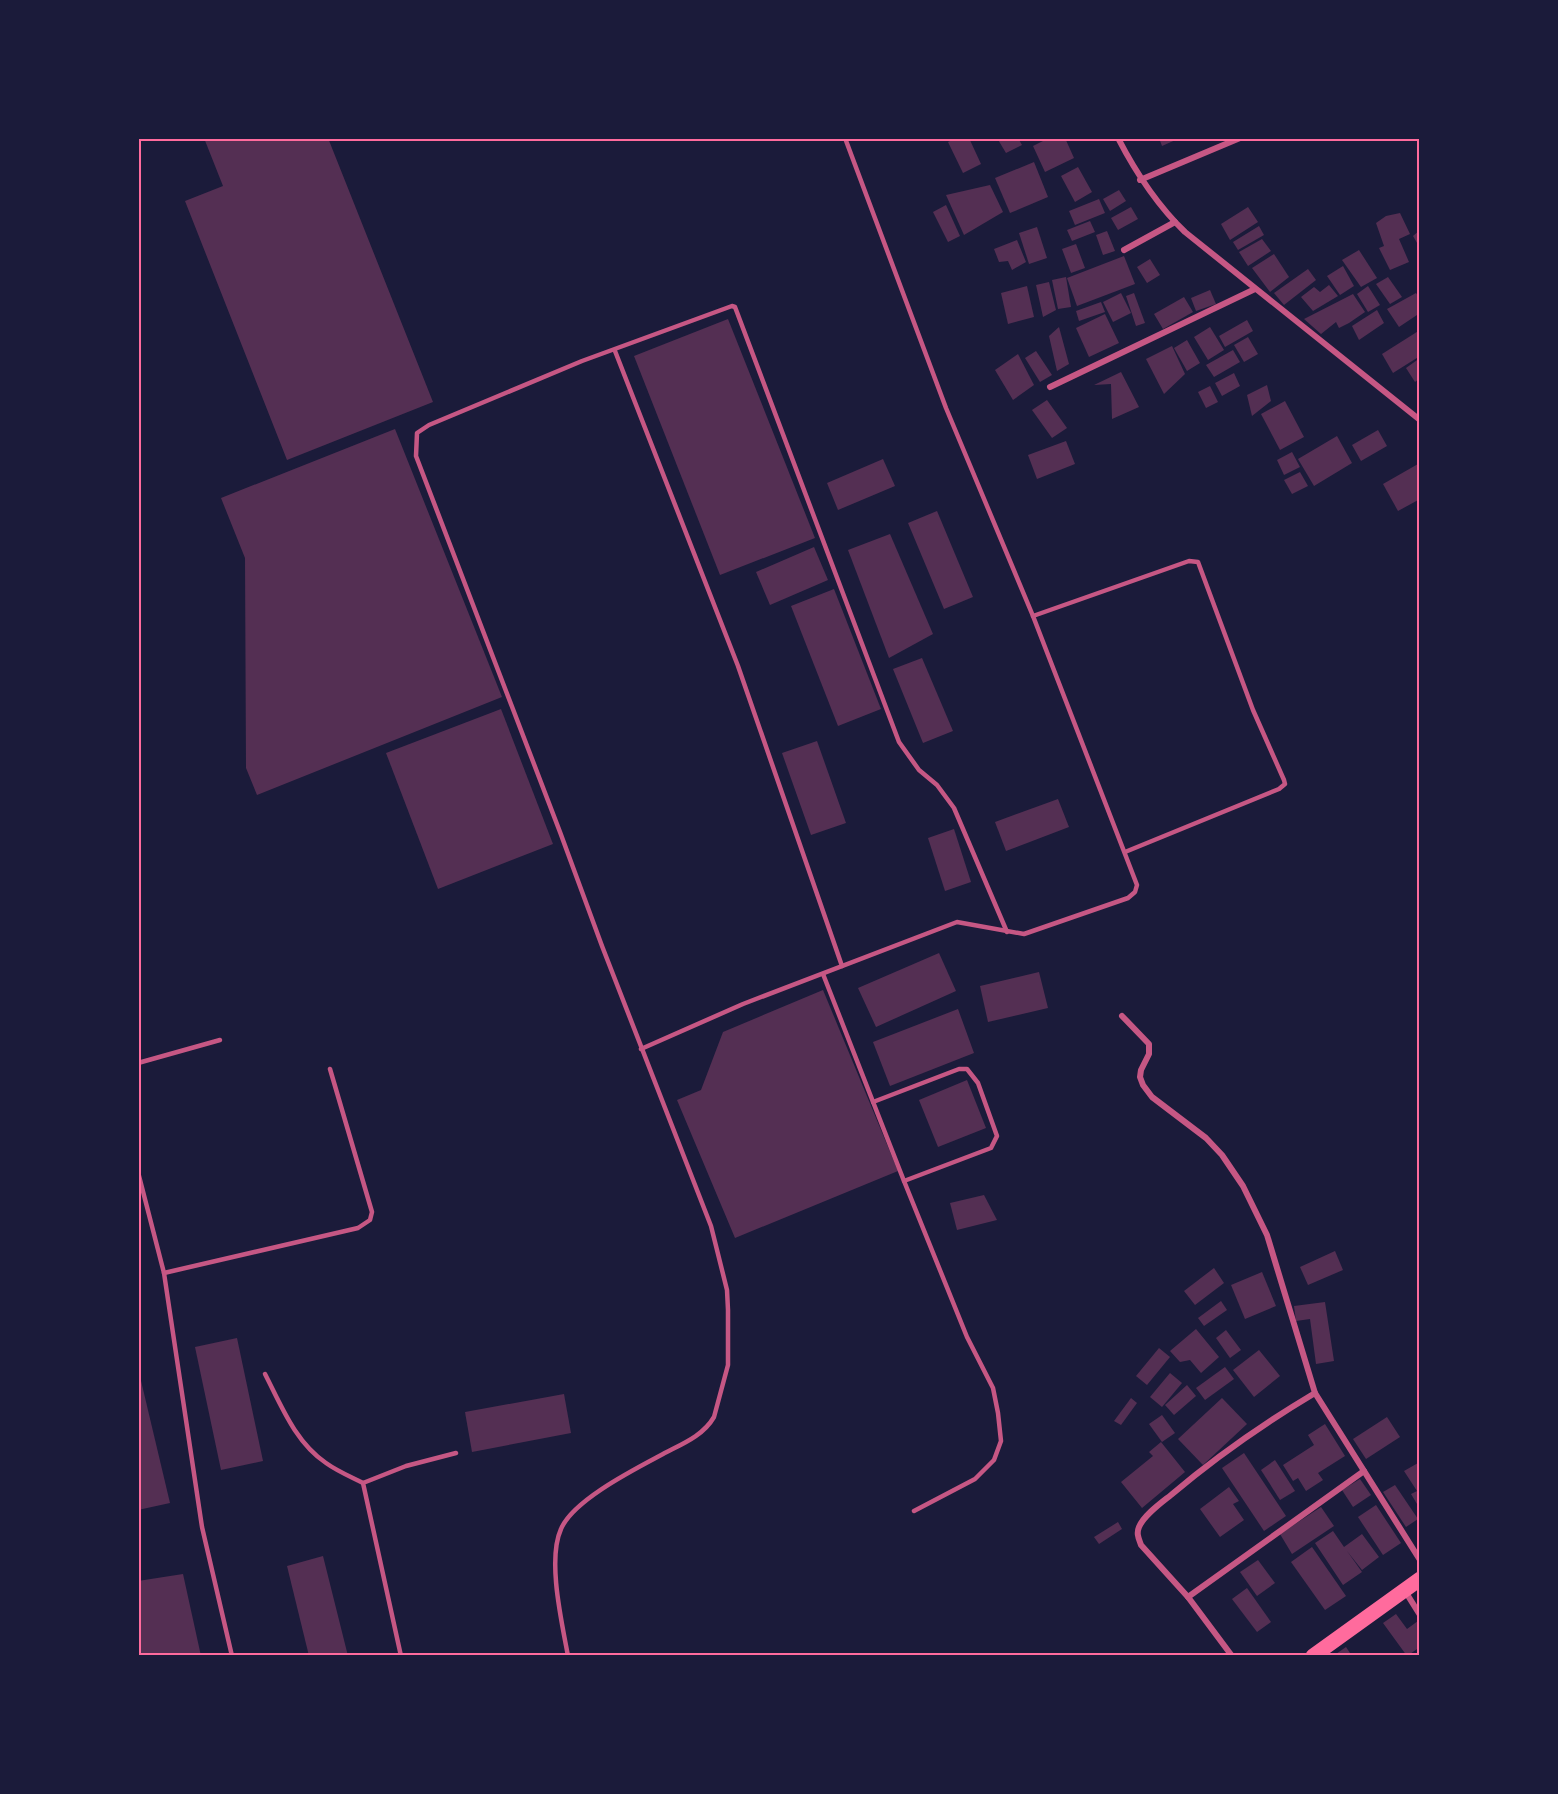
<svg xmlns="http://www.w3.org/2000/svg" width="1558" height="1794" viewBox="0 0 1558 1794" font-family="'IBM Plex Serif',serif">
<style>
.building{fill:#542f53}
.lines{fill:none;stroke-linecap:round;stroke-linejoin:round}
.service{stroke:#c65784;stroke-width:4.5}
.minor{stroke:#c65784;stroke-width:6}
.primary{stroke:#ff6b9d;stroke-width:15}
.neatline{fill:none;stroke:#ff6b9d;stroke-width:2}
</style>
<rect width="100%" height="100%" fill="#1b1b3a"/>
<g class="building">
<polygon points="204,138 328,138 433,402 287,460 185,201 223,186"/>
<polygon points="956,138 969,138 981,164 963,173 948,142"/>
<polygon points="997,138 1018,138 1022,145 1006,153"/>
<polygon points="1049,138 1065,138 1074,158 1045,172 1033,146"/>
<polygon points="1159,138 1180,138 1162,146"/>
<polygon points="1034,162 1048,197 1010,213 995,178"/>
<polygon points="1078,167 1092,192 1075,202 1061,176"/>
<polygon points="990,185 1003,212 964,235 946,195"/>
<polygon points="1119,190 1126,201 1110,211 1103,199"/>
<polygon points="1099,199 1105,213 1075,225 1069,211"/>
<polygon points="946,205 960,236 948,242 933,212"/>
<polygon points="1131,207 1138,219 1118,230 1111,218"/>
<polygon points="1248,207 1258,222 1230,240 1221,224"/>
<polygon points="1400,213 1410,234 1399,239 1409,262 1390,270 1379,248 1384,246 1376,223 1386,216"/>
<polygon points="1090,221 1095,232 1072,241 1067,230"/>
<polygon points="1259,226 1264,235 1238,250 1233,242"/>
<polygon points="1037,227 1047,258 1029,264 1019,233"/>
<polygon points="1420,230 1420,248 1413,236"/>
<polygon points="1107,231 1115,251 1103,255 1096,235"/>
<polygon points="1262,239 1271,251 1248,266 1239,252"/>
<polygon points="1017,240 1026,262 1012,270 1008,261 999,262 994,249"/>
<polygon points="1076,244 1085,268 1071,273 1062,249"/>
<polygon points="1359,250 1377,278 1361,287 1342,260"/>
<polygon points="1274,254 1289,277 1270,292 1252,268"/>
<polygon points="1124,256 1135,284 1077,306 1067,278"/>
<polygon points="1150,259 1160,275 1147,283 1137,267"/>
<polygon points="1343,266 1354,286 1340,295 1327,276"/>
<polygon points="1308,269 1316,280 1284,305 1274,293"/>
<polygon points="1066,277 1071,307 1058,309 1052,280"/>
<polygon points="1388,277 1402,297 1390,304 1376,284"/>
<polygon points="1049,282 1056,310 1043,317 1036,285"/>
<polygon points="1329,285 1338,296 1313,311 1301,297 1314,287 1320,292"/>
<polygon points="1027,286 1034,317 1008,324 1001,293"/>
<polygon points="1368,286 1380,305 1368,312 1357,294"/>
<polygon points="1210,290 1216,304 1196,311 1191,298"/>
<polygon points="1121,293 1131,313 1113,322 1103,302"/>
<polygon points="1134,293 1145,323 1136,326 1126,296"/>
<polygon points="1416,293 1420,299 1420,313 1399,327 1387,309"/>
<polygon points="1353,294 1365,312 1349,323 1339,328 1336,322 1321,334 1304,319"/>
<polygon points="1184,297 1193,312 1163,329 1154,314"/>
<polygon points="1101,302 1105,312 1079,321 1076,311"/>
<polygon points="1377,310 1384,323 1359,340 1352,326"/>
<polygon points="1105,314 1119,343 1089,357 1076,328"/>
<polygon points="728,319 815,538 720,575 634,356"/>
<polygon points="1247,320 1253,331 1225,347 1219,336"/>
<polygon points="1059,327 1069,364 1057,371 1049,336"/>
<polygon points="1210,327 1224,350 1208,360 1194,337"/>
<polygon points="1420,330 1420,356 1393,373 1382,354"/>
<polygon points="1248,337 1258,354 1244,362 1234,345"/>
<polygon points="1187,340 1200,363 1187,371 1174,348"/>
<polygon points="1172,346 1185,374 1164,394 1146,359"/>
<polygon points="1233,350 1240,362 1214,377 1206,365"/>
<polygon points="1036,351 1052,375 1040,382 1025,358"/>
<polygon points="1018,354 1034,385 1013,400 995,370"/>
<polygon points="1420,358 1420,378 1415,382 1406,368"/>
<polygon points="1121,372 1139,407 1112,419 1111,384 1094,385"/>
<polygon points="1234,373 1240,386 1222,396 1215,383"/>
<polygon points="1267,385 1271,401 1252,416 1247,395"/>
<polygon points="1210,386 1218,402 1206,408 1198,392"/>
<polygon points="1047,400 1067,428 1052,438 1032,410"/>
<polygon points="1285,401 1304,437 1280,450 1261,414"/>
<polygon points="395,429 502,697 257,795 246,768 245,558 221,498"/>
<polygon points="1378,430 1387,446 1361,461 1352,445"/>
<polygon points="1337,436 1352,463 1314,486 1298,459"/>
<polygon points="1066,441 1075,464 1037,479 1028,455"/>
<polygon points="1292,452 1300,467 1284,475 1277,460"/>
<polygon points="883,459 895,486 838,510 827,483"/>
<polygon points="1418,464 1420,468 1420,499 1398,511 1383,484"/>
<polygon points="1300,472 1308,486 1292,494 1284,480"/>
<polygon points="937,511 973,597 944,609 908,523"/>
<polygon points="890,534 933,634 889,658 848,550"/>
<polygon points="814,547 828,580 770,605 756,572"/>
<polygon points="834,589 881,709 838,726 791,606"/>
<polygon points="922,658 953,731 923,743 893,669"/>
<polygon points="501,709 553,844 438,889 386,753"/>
<polygon points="817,741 846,823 811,835 782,753"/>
<polygon points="1058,799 1069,827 1006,851 995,822"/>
<polygon points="954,829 971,882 945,891 928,838"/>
<polygon points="939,953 956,991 876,1027 858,988"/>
<polygon points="1039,972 1048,1008 988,1022 980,986"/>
<polygon points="823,990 898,1171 735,1238 677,1100 701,1090 723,1032"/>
<polygon points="958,1009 974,1053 890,1086 873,1042"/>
<polygon points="967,1080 986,1128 938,1147 919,1100"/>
<polygon points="984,1195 997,1220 957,1230 950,1203"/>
<polygon points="1335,1251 1343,1270 1308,1285 1300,1267"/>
<polygon points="1214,1268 1224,1283 1195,1305 1184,1291"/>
<polygon points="1262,1272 1276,1306 1245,1319 1231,1285"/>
<polygon points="1221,1301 1227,1310 1204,1326 1198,1318"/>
<polygon points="1325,1302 1334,1361 1316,1364 1310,1319 1296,1321 1294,1306"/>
<polygon points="1196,1329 1219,1357 1201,1373 1190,1360 1180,1362 1170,1351"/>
<polygon points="1226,1330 1241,1350 1230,1358 1216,1338"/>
<polygon points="237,1338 263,1461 221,1470 195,1347"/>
<polygon points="1159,1348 1170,1357 1147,1385 1136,1376"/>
<polygon points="1259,1350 1280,1376 1254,1397 1233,1370"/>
<polygon points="1225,1367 1234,1379 1205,1400 1196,1388"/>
<polygon points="138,1368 170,1503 138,1510"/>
<polygon points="1170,1373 1182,1383 1162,1407 1150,1397"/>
<polygon points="1187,1385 1196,1396 1174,1415 1165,1405"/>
<polygon points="564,1394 571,1433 472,1452 465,1412"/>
<polygon points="1131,1398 1137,1403 1121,1425 1114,1421"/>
<polygon points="1222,1398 1247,1424 1203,1465 1178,1439"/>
<polygon points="1162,1415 1175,1433 1162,1442 1149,1424"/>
<polygon points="1387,1417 1400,1437 1366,1459 1353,1439"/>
<polygon points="1325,1424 1345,1456 1318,1473 1323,1480 1306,1491 1298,1478 1293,1481 1283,1465 1314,1445 1308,1435"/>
<polygon points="1161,1442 1185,1472 1142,1508 1121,1482 1153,1456 1149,1452"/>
<polygon points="1244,1453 1286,1516 1264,1531 1222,1468"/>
<polygon points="1275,1460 1295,1491 1280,1500 1261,1470"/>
<polygon points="1418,1463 1420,1466 1420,1509 1411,1494 1417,1491 1404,1471"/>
<polygon points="1360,1479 1371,1495 1353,1507 1342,1490"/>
<polygon points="1395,1485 1418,1519 1406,1527 1383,1492"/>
<polygon points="1229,1487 1239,1501 1233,1504 1244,1520 1220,1537 1200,1509"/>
<polygon points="1376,1505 1401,1543 1383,1555 1358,1517"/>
<polygon points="1321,1507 1334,1526 1292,1554 1280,1534"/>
<polygon points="1118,1522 1122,1529 1099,1544 1094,1537"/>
<polygon points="1333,1531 1344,1547 1362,1534 1379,1557 1362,1570 1347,1551 1362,1572 1343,1585 1315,1543"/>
<polygon points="1312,1547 1346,1596 1325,1610 1291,1562"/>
<polygon points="323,1556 348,1656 309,1656 287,1566"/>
<polygon points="1258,1560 1275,1583 1257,1596 1240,1572"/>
<polygon points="183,1574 201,1656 138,1656 138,1581"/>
<polygon points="1247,1588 1271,1622 1257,1632 1232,1599"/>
<polygon points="1396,1614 1407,1629 1418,1621 1420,1623 1420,1647 1407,1656 1383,1623"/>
<polygon points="1346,1647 1352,1656 1333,1656"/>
</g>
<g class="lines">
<g class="service">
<polyline points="615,351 738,666 842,966"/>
<polyline points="1033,616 1189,561 1198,562 1253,710 1284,780 1285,784 1279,789 1125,852"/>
<polyline points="823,974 904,1181 967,1337 993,1388 998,1413 1001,1441 994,1460 975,1479 914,1511"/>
<polyline points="641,1049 743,1004 957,922 1024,934 1128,898 1135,892 1137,885 1033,616 946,408 845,138"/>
<polyline points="138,1063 220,1040"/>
<polyline points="873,1102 959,1069 967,1069 978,1083 997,1136 991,1148 904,1181"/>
<polyline points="138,1172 164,1273 202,1527 232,1656"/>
<polyline points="164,1273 358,1228 370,1220 372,1212 330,1069"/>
<path d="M 265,1374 C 281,1405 295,1442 326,1463 C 337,1471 351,1477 363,1483"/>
<polyline points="401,1656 363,1483 406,1466 456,1453"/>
<path d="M 568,1656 C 562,1623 547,1560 561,1529 C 573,1500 635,1469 663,1454 C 682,1444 703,1436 714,1417 L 728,1365 L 728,1310 L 727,1290 L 711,1226 L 602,946 L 560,832 L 416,456 L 417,433 L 429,425 L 582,361 L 732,306 L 735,307 L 899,742 L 919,770 L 937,785 L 954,808 L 1007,932"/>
</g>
<g class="minor">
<path d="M 1118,138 C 1136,173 1156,204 1185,232 L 1420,420"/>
<polyline points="1140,180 1240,138"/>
<polyline points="1124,250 1175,222"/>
<polyline points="1050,387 1255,289"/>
<polyline points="1122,1016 1149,1044 1149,1054 1141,1070 1140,1077 1143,1085 1152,1097 1206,1138 1222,1155 1243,1186 1267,1235 1315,1393 1420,1560"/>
<polyline points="1405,1591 1420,1615"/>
<polyline points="1188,1597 1364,1471"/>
<path d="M 1232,1656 L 1188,1597 L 1141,1545 C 1139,1539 1136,1534 1139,1527 C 1144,1515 1161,1503 1171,1495 C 1217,1456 1263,1424 1315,1393"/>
</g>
<polyline class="primary" points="1313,1656 1420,1579"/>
</g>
<rect width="1558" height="1794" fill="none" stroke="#1b1b3a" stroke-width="279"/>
<rect x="140" y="140" width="1278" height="1514" class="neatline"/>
</svg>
